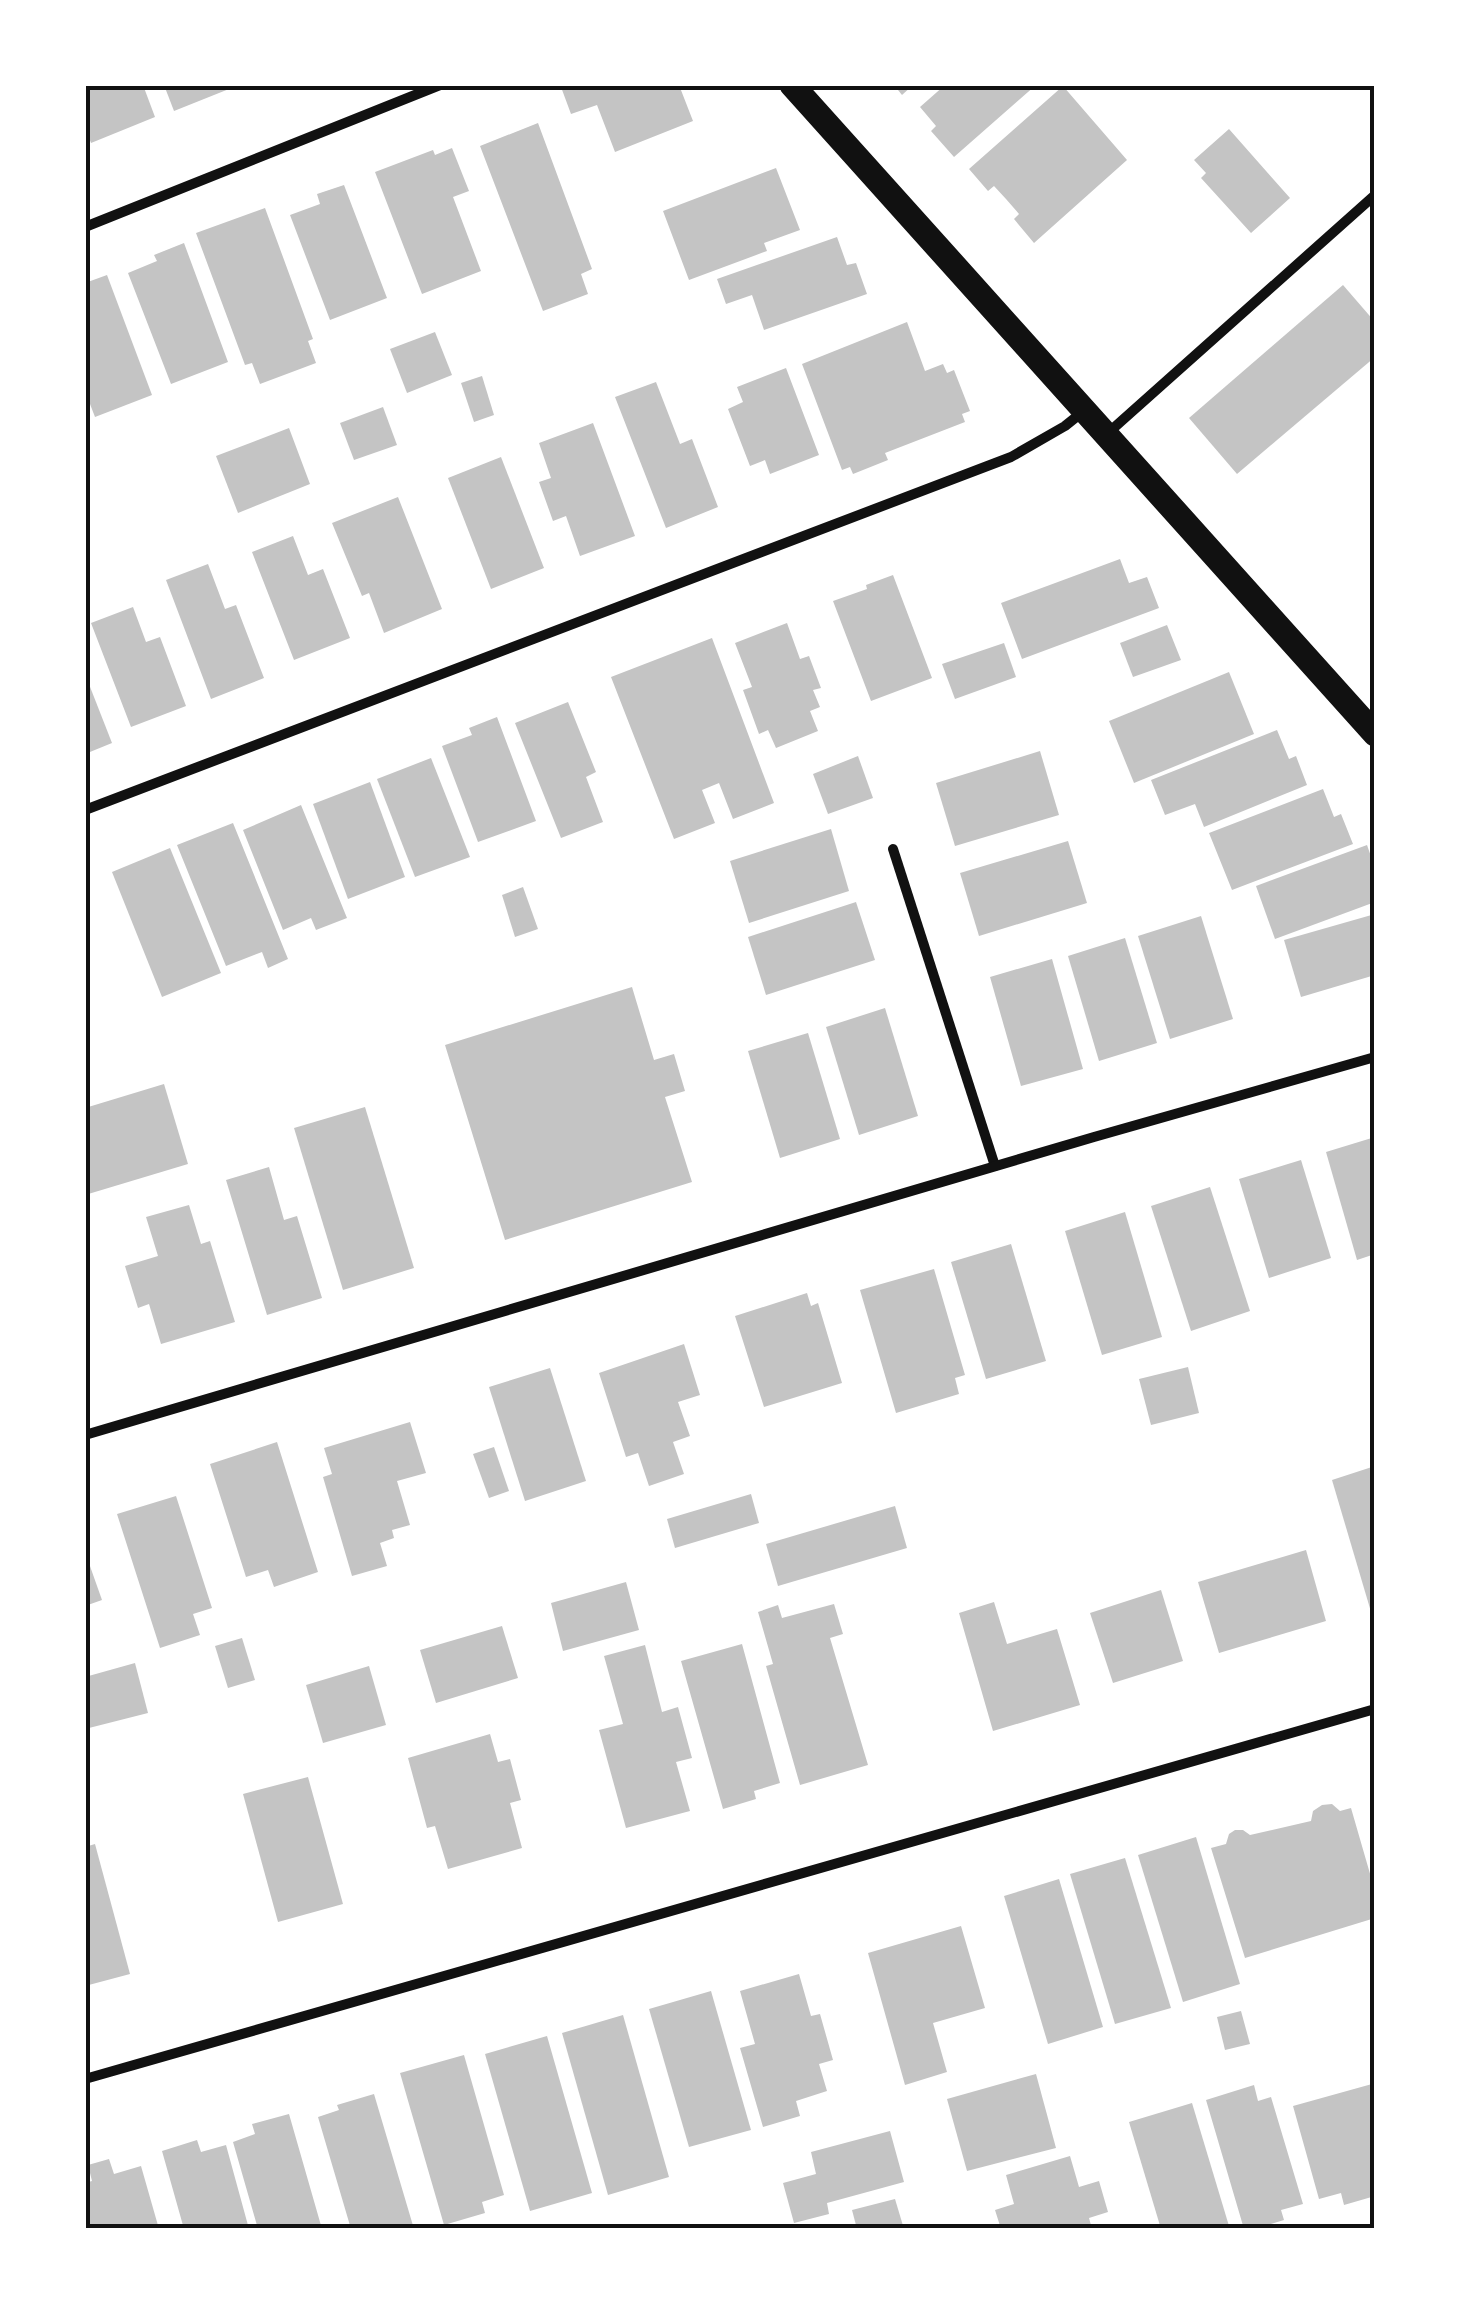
<svg xmlns="http://www.w3.org/2000/svg" width="1460" height="2314" viewBox="0 0 1460 2314" font-family="Commissioner,sans-serif">
<style>
.building{fill:#c4c4c4}
.lines{fill:none;stroke-linecap:round;stroke-linejoin:round}
.minor{stroke:#111;stroke-width:10}
.primary{stroke:#111;stroke-width:25}
.neatline{fill:none;stroke:#111;stroke-width:4}
</style>
<rect width="100%" height="100%" fill="#fff"/>
<g class="building">
<polygon points="85,85 143,85 155,117 91,143 85,127"/>
<polygon points="164,85 239,85 174,111"/>
<polygon points="565,85 679,85 693,121 615,152 597,105 571,114 561,87"/>
<polygon points="894,85 913,85 902,95"/>
<polygon points="945,85 1036,85 954,157 931,131 936,126 920,107"/>
<polygon points="1063,86 1127,160 1034,243 1014,219 1019,214 1006,199 994,186 988,191 969,169"/>
<polygon points="538,123 592,269 581,274 588,294 543,311 480,146"/>
<polygon points="1229,129 1290,198 1251,233 1201,178 1206,173 1194,160"/>
<polygon points="452,148 469,191 453,197 481,271 422,294 375,172 433,150 435,155"/>
<polygon points="776,168 800,230 764,243 767,251 689,280 663,211"/>
<polygon points="344,185 387,298 330,320 290,215 320,204 317,194"/>
<polygon points="265,208 313,339 308,341 316,363 260,384 252,363 245,365 196,233"/>
<polygon points="837,237 847,265 856,263 867,294 764,330 752,295 726,304 717,279"/>
<polygon points="184,243 228,362 171,384 128,273 157,261 154,255"/>
<polygon points="107,275 152,395 95,417 85,391 85,283"/>
<polygon points="1343,285 1375,322 1375,357 1237,474 1189,418"/>
<polygon points="907,322 925,371 943,364 947,373 954,370 970,411 962,414 965,422 885,453 888,460 853,474 850,467 842,470 802,364"/>
<polygon points="435,332 452,375 407,393 390,349"/>
<polygon points="786,368 819,455 770,474 765,460 750,466 728,409 743,402 737,387"/>
<polygon points="482,376 494,415 474,422 461,383"/>
<polygon points="656,382 680,444 692,439 718,507 666,528 615,397"/>
<polygon points="383,407 397,445 354,460 340,423"/>
<polygon points="593,423 635,536 580,556 566,516 553,521 539,482 551,478 539,443"/>
<polygon points="289,428 310,484 238,513 216,456"/>
<polygon points="501,457 544,568 491,589 448,478"/>
<polygon points="398,497 442,609 384,633 369,593 362,596 332,523"/>
<polygon points="293,536 308,575 323,569 350,638 294,660 252,552"/>
<polygon points="1120,559 1129,583 1147,577 1159,608 1022,659 1001,603"/>
<polygon points="208,564 225,609 236,605 264,678 211,699 166,580"/>
<polygon points="893,575 932,678 871,701 833,601 867,589 866,585"/>
<polygon points="133,607 146,642 160,637 186,706 131,727 91,623"/>
<polygon points="787,623 800,659 809,656 821,688 813,690 820,707 810,711 818,731 776,748 768,730 759,734 743,690 752,687 735,643"/>
<polygon points="1167,625 1181,660 1133,677 1120,643"/>
<polygon points="712,638 774,803 733,819 719,783 702,790 715,823 674,839 611,677"/>
<polygon points="1004,643 1016,677 955,699 942,664"/>
<polygon points="1229,672 1254,734 1134,783 1109,721"/>
<polygon points="85,674 112,743 85,754"/>
<polygon points="568,702 596,772 586,777 603,822 561,838 515,723"/>
<polygon points="497,717 536,821 478,842 442,746 472,735 469,728"/>
<polygon points="1277,730 1289,759 1296,756 1307,785 1204,827 1195,804 1165,815 1151,780"/>
<polygon points="1040,751 1059,815 955,846 936,783"/>
<polygon points="858,756 873,798 828,814 813,774"/>
<polygon points="431,758 470,857 415,877 377,779"/>
<polygon points="370,782 405,877 348,899 313,804"/>
<polygon points="1323,789 1334,817 1341,814 1353,844 1232,890 1209,833"/>
<polygon points="301,805 347,918 316,930 311,918 283,930 243,830"/>
<polygon points="233,823 288,959 268,968 262,952 226,966 177,845"/>
<polygon points="831,829 849,891 749,923 730,861"/>
<polygon points="1068,841 1087,903 979,936 960,873"/>
<polygon points="1367,845 1375,868 1375,902 1275,939 1256,886"/>
<polygon points="170,848 221,973 162,997 112,872"/>
<polygon points="523,887 538,929 515,937 502,895"/>
<polygon points="856,902 875,960 766,995 748,937"/>
<polygon points="1375,914 1375,975 1301,997 1284,940"/>
<polygon points="1201,916 1233,1019 1170,1039 1138,936"/>
<polygon points="1125,938 1157,1043 1099,1061 1068,956"/>
<polygon points="1052,959 1083,1069 1021,1086 990,977"/>
<polygon points="632,987 654,1060 674,1054 685,1091 665,1097 692,1182 505,1240 445,1045"/>
<polygon points="885,1008 918,1116 859,1135 826,1027"/>
<polygon points="808,1033 840,1139 780,1158 748,1051"/>
<polygon points="164,1084 188,1164 85,1195 85,1108"/>
<polygon points="365,1107 414,1268 343,1290 294,1128"/>
<polygon points="1375,1137 1375,1254 1357,1260 1326,1152"/>
<polygon points="1301,1160 1331,1258 1269,1278 1239,1179"/>
<polygon points="269,1167 284,1220 297,1216 322,1298 267,1315 226,1180"/>
<polygon points="1210,1187 1250,1311 1191,1331 1151,1206"/>
<polygon points="189,1205 201,1244 210,1241 235,1322 161,1344 149,1304 138,1308 125,1266 158,1256 146,1217"/>
<polygon points="1125,1212 1162,1337 1102,1355 1065,1231"/>
<polygon points="1011,1244 1046,1361 986,1379 951,1262"/>
<polygon points="934,1269 965,1375 955,1378 959,1394 896,1413 860,1290"/>
<polygon points="807,1293 811,1306 818,1303 842,1383 764,1407 735,1316"/>
<polygon points="684,1344 700,1395 678,1402 690,1436 673,1442 684,1474 649,1486 638,1453 626,1457 599,1373"/>
<polygon points="1188,1367 1199,1413 1151,1425 1139,1379"/>
<polygon points="550,1368 586,1481 525,1501 489,1387"/>
<polygon points="410,1422 426,1473 397,1481 410,1525 392,1530 394,1538 380,1543 387,1566 352,1576 323,1477 332,1474 324,1448"/>
<polygon points="277,1442 318,1572 274,1587 268,1570 246,1577 210,1464"/>
<polygon points="494,1447 509,1491 489,1498 473,1454"/>
<polygon points="1375,1466 1375,1622 1374,1622 1332,1480"/>
<polygon points="751,1494 759,1523 675,1548 667,1519"/>
<polygon points="176,1496 212,1608 193,1614 200,1635 160,1648 117,1514"/>
<polygon points="895,1506 907,1548 778,1586 766,1544"/>
<polygon points="1306,1550 1326,1621 1219,1653 1198,1582"/>
<polygon points="85,1552 102,1600 85,1606"/>
<polygon points="626,1582 639,1630 563,1651 551,1603"/>
<polygon points="1161,1590 1183,1661 1113,1683 1090,1613"/>
<polygon points="994,1602 1007,1644 1057,1629 1080,1705 993,1731 959,1613"/>
<polygon points="834,1604 843,1634 830,1638 868,1765 800,1785 766,1666 773,1664 758,1612 778,1605 782,1618"/>
<polygon points="502,1626 518,1678 436,1703 420,1650"/>
<polygon points="242,1638 255,1680 228,1688 215,1646"/>
<polygon points="742,1644 780,1783 754,1791 756,1799 723,1809 681,1661"/>
<polygon points="645,1645 662,1712 678,1707 692,1758 676,1762 690,1811 626,1828 599,1730 623,1724 604,1656"/>
<polygon points="135,1663 148,1713 85,1729 85,1677"/>
<polygon points="369,1666 386,1725 323,1743 306,1685"/>
<polygon points="490,1734 498,1762 510,1759 521,1800 510,1803 522,1848 448,1869 435,1826 427,1828 408,1758"/>
<polygon points="308,1777 343,1904 278,1922 243,1794"/>
<polygon points="1332,1804 1340,1811 1351,1808 1375,1891 1375,1918 1245,1958 1211,1848 1226,1844 1229,1834 1235,1830 1243,1830 1250,1835 1311,1821 1313,1811 1322,1805"/>
<polygon points="1196,1837 1240,1984 1183,2002 1138,1855"/>
<polygon points="95,1844 130,1974 85,1986 85,1847"/>
<polygon points="1125,1858 1171,2008 1115,2024 1070,1874"/>
<polygon points="1059,1879 1103,2027 1048,2044 1004,1896"/>
<polygon points="961,1926 985,2008 933,2023 947,2072 905,2085 868,1953"/>
<polygon points="799,1974 811,2016 820,2014 833,2060 819,2064 827,2091 796,2101 800,2116 763,2127 740,2048 755,2044 740,1991"/>
<polygon points="711,1991 751,2130 689,2147 649,2009"/>
<polygon points="1241,2011 1250,2044 1225,2050 1217,2017"/>
<polygon points="623,2015 669,2177 608,2195 562,2033"/>
<polygon points="547,2036 592,2193 530,2211 485,2054"/>
<polygon points="464,2055 504,2195 482,2202 485,2213 444,2225 400,2073"/>
<polygon points="1036,2074 1056,2148 967,2171 947,2099"/>
<polygon points="1372,2084 1375,2093 1375,2196 1344,2205 1341,2193 1319,2199 1293,2106"/>
<polygon points="1254,2085 1258,2101 1271,2097 1303,2204 1281,2210 1284,2220 1255,2229 1244,2229 1206,2100"/>
<polygon points="374,2094 414,2229 351,2229 318,2117 339,2110 337,2105"/>
<polygon points="1192,2103 1229,2226 1220,2229 1161,2229 1129,2122"/>
<polygon points="289,2114 322,2229 258,2229 233,2142 255,2134 252,2124"/>
<polygon points="890,2131 904,2182 827,2203 829,2214 794,2223 783,2183 816,2174 811,2152"/>
<polygon points="197,2140 201,2152 226,2145 249,2229 184,2229 162,2151"/>
<polygon points="1070,2156 1079,2187 1099,2181 1108,2212 1089,2218 1092,2229 1001,2229 995,2210 1014,2204 1006,2175"/>
<polygon points="109,2159 114,2174 141,2166 159,2229 85,2229 85,2183 92,2181 88,2165"/>
<polygon points="895,2199 904,2229 857,2229 852,2210"/>
</g>
<g class="lines">
<g class="minor">
<polyline points="85,227 440,85"/>
<polyline points="1108,433 1375,195"/>
<polyline points="85,810 1011,457 1065,426 1085,410"/>
<polyline points="893,849 995,1166"/>
<polyline points="85,1435 1094,1137 1375,1057"/>
<polyline points="85,2079 1375,1709"/>
</g>
<polyline class="primary" points="792,85 1375,734"/>
</g>
<rect width="1460" height="2314" fill="none" stroke="#ffffff" stroke-width="175"/>
<rect x="88" y="88" width="1284" height="2138" class="neatline"/>
</svg>
